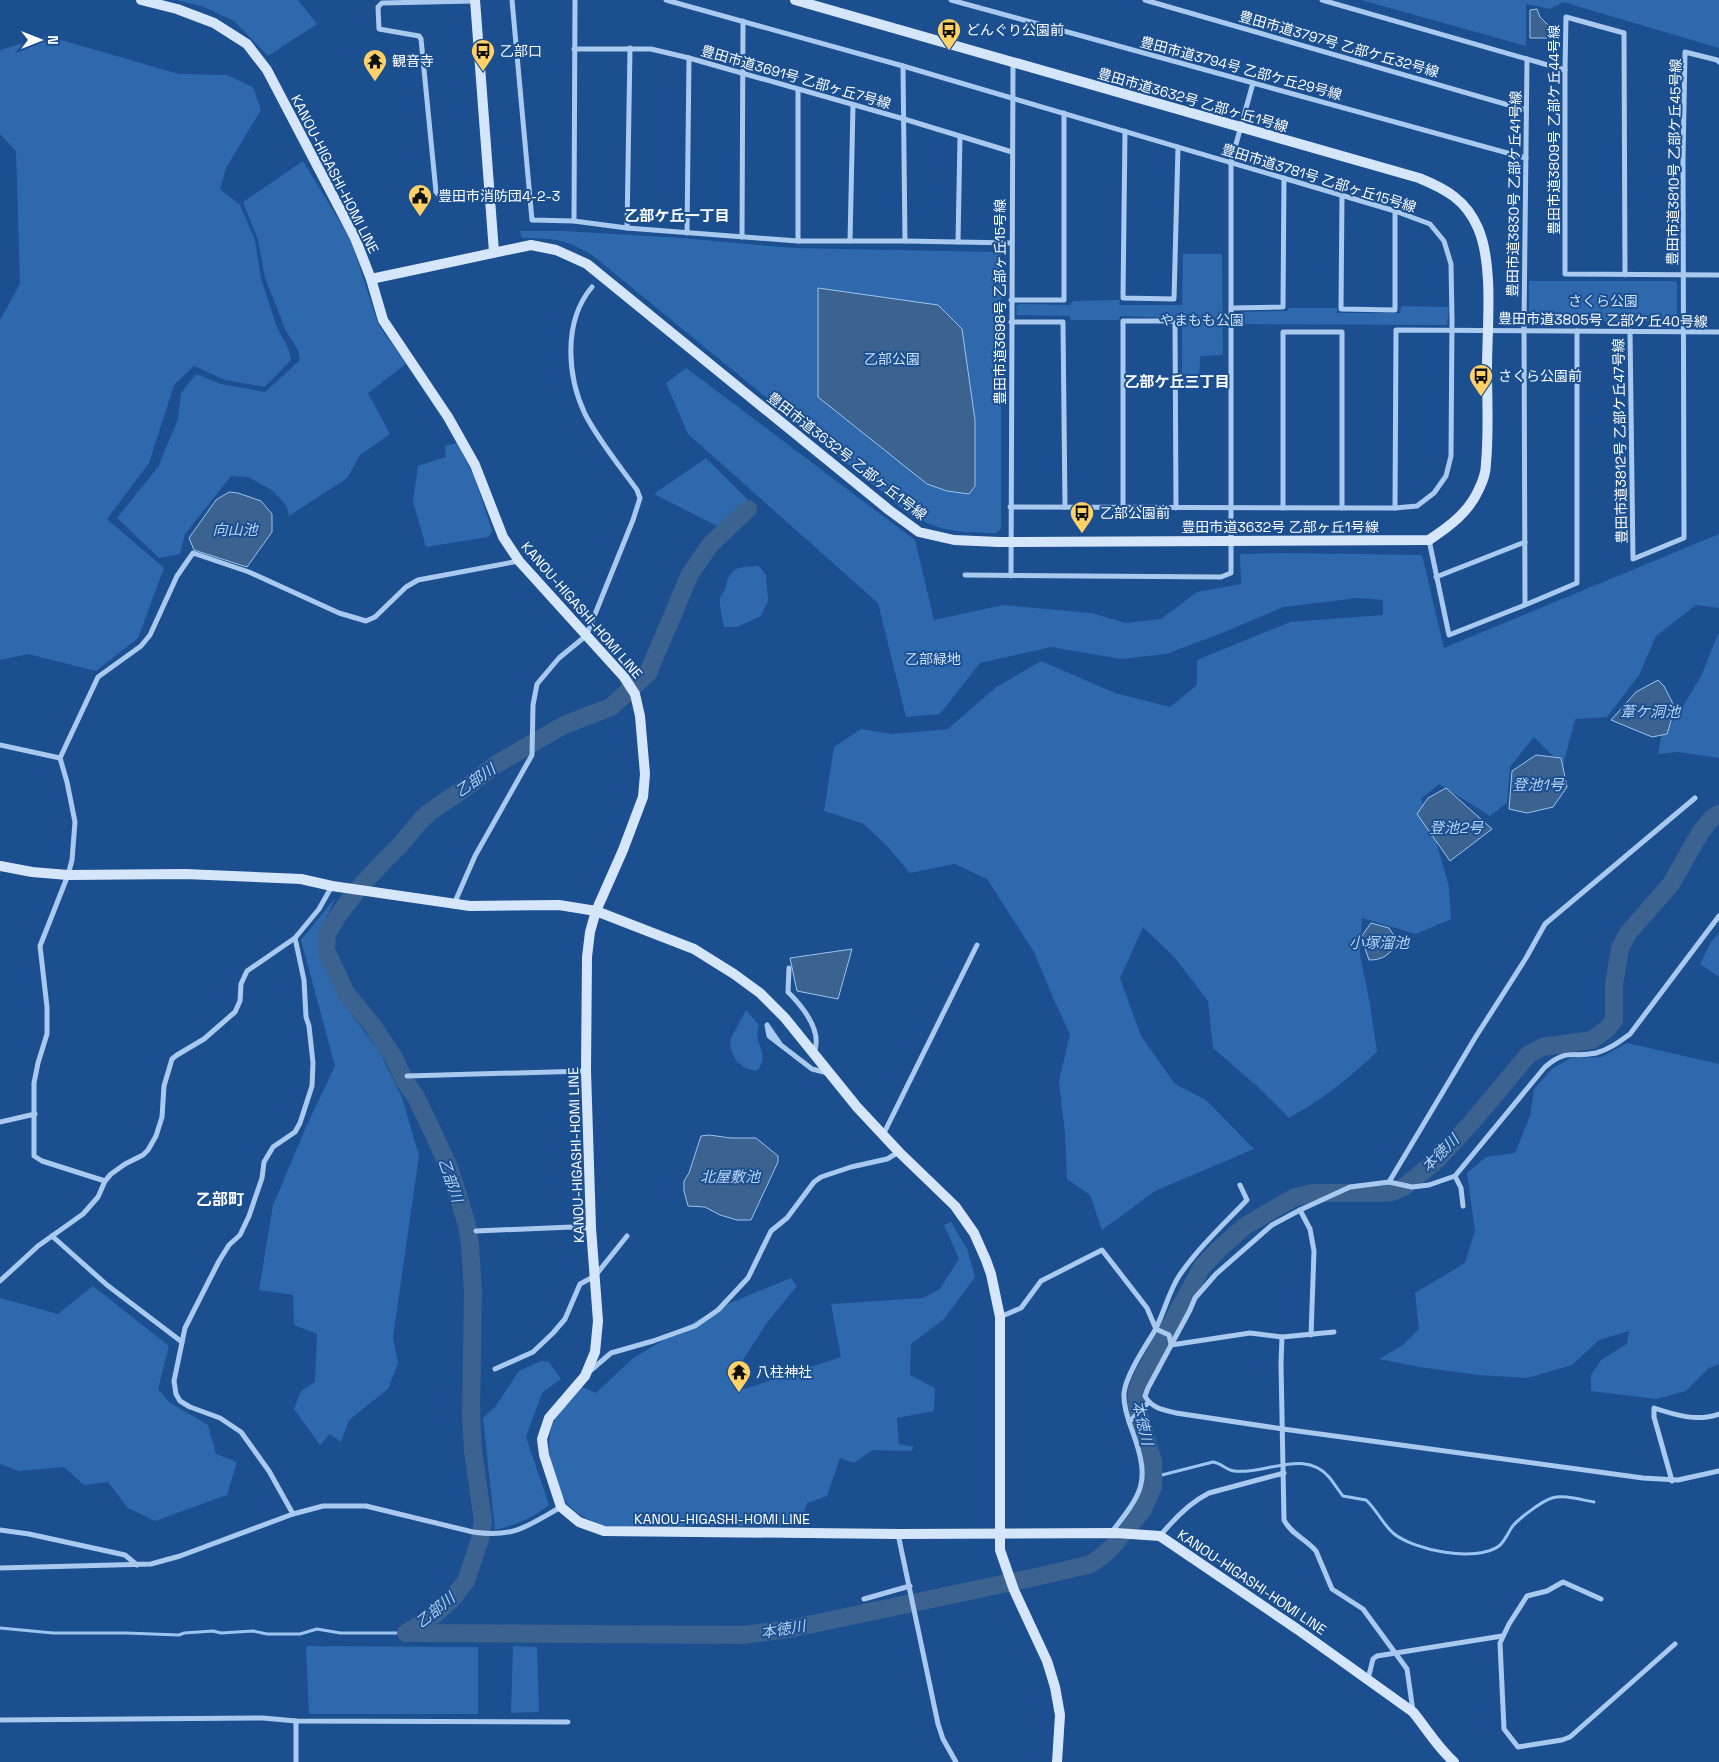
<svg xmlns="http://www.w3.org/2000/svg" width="1719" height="1762" viewBox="0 0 1719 1762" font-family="'Space Grotesk','Noto Sans JP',sans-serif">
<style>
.green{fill:#2e69ad}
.water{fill:#3c6290;stroke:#9cc4f0}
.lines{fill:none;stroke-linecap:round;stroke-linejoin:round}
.stream{stroke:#9cc4f0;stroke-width:3}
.river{stroke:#3c6290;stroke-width:18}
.street{stroke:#a9c9ee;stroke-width:5}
.secondary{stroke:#d6e6fa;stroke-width:10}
.labels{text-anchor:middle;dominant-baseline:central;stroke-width:4;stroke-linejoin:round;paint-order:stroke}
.poi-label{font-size:14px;fill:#fff;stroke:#1b4f8f;text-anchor:start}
.street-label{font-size:14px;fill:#fff;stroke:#1b4f8f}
.park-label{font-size:14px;fill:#cfe3fa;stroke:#1b4f8f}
.neighbourhood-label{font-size:15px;font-weight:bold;fill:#fff;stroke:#1b4f8f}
.water-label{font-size:15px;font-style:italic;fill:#b5d3f5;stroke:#1b4f8f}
.quarter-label{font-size:16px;font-weight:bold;fill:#fff;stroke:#1b4f8f}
</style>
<rect width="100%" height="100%" fill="#1b4f8f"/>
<g class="green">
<polygon points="177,0 298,0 317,24 268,56 234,21 204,7"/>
<polygon points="1361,0 1719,0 1719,48 1563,2 1550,9 1526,4 1526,46"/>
<polygon points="47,36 179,74 227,75 253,87 261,110 226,168 220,189 240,205 255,240 261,278 276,325 288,348 291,360 265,387 225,380 194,366 174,385 149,463 107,519 164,568 138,638 96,671 28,654 0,660 0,320 20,284 16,151 0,134 0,50"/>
<polygon points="303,161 351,240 378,324 406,364 368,393 390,434 360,455 347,478 289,516 286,505 273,491 248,477 231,476 185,534 180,554 159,558 117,518 158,467 178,419 181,393 196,374 221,384 265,392 300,360 298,350 286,331 265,278 258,240 243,202"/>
<path d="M 520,231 L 563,231 L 682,238 L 793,248 L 998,252 L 1001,254 L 1001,529 L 996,533 C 969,533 941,532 917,518 C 909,514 902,508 894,502 L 592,255 C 564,238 554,239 522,238 Z"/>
<polygon points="1183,254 1222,254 1223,355 1200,356 1199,386 1182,385 1182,324 1179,318 1120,316 1119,320 1071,320 1070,316 1017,315 1016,306 1020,304 1070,305 1073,301 1120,300 1119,305 1182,305"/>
<polygon points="1529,281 1675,281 1677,283 1677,318 1675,321 1532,321 1529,319"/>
<polygon points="1401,306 1449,307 1447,325 1237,324 1237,312 1287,311 1289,308 1337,308 1337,313 1400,313"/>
<path d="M 686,368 L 915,540 L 934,620 L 1003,605 L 1091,613 L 1126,623 L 1161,619 L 1197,592 L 1241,584 L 1240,554 L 1281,553 L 1422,555 L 1444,648 L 1719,534 L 1719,608 L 1696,605 L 1656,636 L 1639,675 L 1607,717 L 1575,719 L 1563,766 L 1534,737 L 1510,767 L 1507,803 L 1490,816 L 1439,784 L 1421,799 L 1436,841 L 1449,887 L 1451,919 L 1416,934 L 1362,918 L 1360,955 L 1370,1004 L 1377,1052 C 1348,1079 1323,1099 1289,1118 L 1258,1087 L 1213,1048 L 1208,1001 L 1175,958 L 1143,927 L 1120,978 L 1141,1036 L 1175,1084 L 1206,1100 L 1254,1149 L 1155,1191 L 1102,1230 L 1090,1195 L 1067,1179 L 1065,1134 L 1059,1081 L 1070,1034 L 1054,1000 L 1034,952 L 987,879 L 955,864 L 910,873 L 888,847 L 864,824 L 824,811 L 834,747 L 861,729 L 892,734 L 948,729 L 995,688 L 1041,661 L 1115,693 L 1170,707 L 1197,685 L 1197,660 L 1290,622 L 1383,615 L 1383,600 L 1358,598 L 1284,607 L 1222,633 L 1166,654 L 1121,659 L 1051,647 L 980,663 L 940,714 L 906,717 L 878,603 L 688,434 L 666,383 Z"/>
<polygon points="457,443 474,476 492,530 489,537 426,547 413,501 418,466 446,457 445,446"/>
<polygon points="706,458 749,501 717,526 654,494"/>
<path d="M 759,566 L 766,575 L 768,601 L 761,616 L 737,627 L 724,627 C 723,619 719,607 720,599 C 720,596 724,592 725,589 C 731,566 737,567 759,566 Z"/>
<polygon points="1718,634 1719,634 1719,758 1678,752 1658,754 1662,733 1676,718 1701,676"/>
<polygon points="336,897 318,934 320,955 346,1007 379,1051 402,1097 419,1156 393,1337 398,1363 388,1389 349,1420 341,1442 330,1434 320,1445 294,1409 301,1391 315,1382 317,1334 294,1325 293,1295 259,1290 273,1205 306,1127 335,1066 301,940"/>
<polygon points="1719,933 1719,977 1700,964 1711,942"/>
<path d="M 746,1010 L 759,1025 C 752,1047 772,1051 757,1071 L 745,1068 L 736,1061 L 730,1047 L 731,1038 Z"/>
<polygon points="1627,1043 1719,1064 1719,1364 1709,1368 1686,1391 1656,1399 1591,1391 1591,1375 1601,1360 1627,1344 1629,1331 1599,1340 1572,1365 1527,1378 1479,1375 1419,1367 1379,1359 1403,1345 1419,1329 1415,1293 1465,1263 1475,1231 1467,1173 1486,1157 1515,1153 1530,1116 1534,1089 1553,1068 1571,1058 1602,1057"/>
<path d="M 951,1222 L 967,1249 L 975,1277 L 944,1319 L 911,1344 L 910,1375 L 935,1388 L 934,1411 L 897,1418 L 899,1444 L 914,1447 L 911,1451 L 873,1450 L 854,1463 L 840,1458 L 827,1496 L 807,1503 L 800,1526 L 603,1526 C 590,1520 574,1514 565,1501 C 552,1483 544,1444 553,1424 C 559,1410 572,1398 582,1387 L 596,1393 L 632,1359 L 681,1329 L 723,1306 L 791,1278 L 797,1286 L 766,1324 L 732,1377 L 744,1389 L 841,1357 L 831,1304 L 923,1298 L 940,1289 L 959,1259 L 944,1225 Z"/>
<polygon points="93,1286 169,1346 158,1389 169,1402 208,1425 216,1454 237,1462 227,1495 155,1521 128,1508 108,1482 84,1485 64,1467 18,1471 0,1464 0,1298 58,1314"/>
<path d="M 541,1361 L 549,1362 L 561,1379 L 542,1393 L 526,1437 L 549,1505 C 533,1518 515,1525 495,1530 L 483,1418 L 495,1407 L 519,1371 Z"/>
<polygon points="306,1646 478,1647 478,1714 309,1714"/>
<polygon points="513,1646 537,1647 539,1712 511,1713"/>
</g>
<g class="water">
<polygon points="1537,9 1540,17 1549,26 1547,38 1530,38 1530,10"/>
<polygon points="818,288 938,305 962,329 975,420 975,486 969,494 947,491 927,484 818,397"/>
<polygon points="229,492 238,493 261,501 272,514 272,532 247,567 194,550 189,538 216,500"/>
<polygon points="1658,680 1664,686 1675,708 1667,734 1652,737 1611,720 1636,692"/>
<polygon points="1536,755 1561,758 1567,787 1553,807 1527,813 1509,809 1512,771"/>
<polygon points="1446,788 1492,829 1450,861 1417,814 1428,798"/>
<path d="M 1371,923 L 1389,928 L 1398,942 C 1390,954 1384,960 1369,960 L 1361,937 Z"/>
<polygon points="852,949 838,999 797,991 790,958"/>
<polygon points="709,1135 731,1138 756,1138 778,1156 778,1162 751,1220 737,1220 720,1215 705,1207 688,1206 684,1191 684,1181 689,1173 701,1136"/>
</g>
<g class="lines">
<g class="stream">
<path d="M 1154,1477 L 1213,1462 C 1221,1463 1226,1470 1234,1471 C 1265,1475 1304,1448 1329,1477 C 1334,1483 1338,1490 1343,1496 L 1366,1500 C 1377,1510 1382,1523 1393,1533 C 1413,1550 1476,1563 1499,1546 C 1505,1541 1508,1533 1512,1527 C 1518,1519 1542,1501 1552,1498 C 1564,1494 1581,1500 1594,1502"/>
<polyline points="0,1628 53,1633 126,1633 179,1635 184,1633 213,1631 221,1633 253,1631 267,1634 300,1634 317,1629 340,1633 406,1633"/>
</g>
<g class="river">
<polyline points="406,1633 743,1635 789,1629 1036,1577 1079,1567 1091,1564 1101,1557 1111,1548 1143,1510 1153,1486 1153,1461 1136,1405 1137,1391 1140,1381 1202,1267 1219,1249 1245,1226 1293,1198 1312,1193 1380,1193 1392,1192 1404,1187 1437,1160 1472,1122 1528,1055 1542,1047 1592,1040 1607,1029 1614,1020 1614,985 1620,948 1629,932 1671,884 1700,833 1711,819 1719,814"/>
<polyline points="406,1633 433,1616 452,1599 466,1581 480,1539 483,1521 473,1451 471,1415 473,1292 470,1245 467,1225 450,1170 431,1128 416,1097 404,1080 394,1058 373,1026 346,993 326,950 327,934 337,917 358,889 382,863 401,844 422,819 431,811 468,786 495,765 564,725 611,707 648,673 690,574 710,545 748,509"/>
</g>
<g class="street">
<polyline points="512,0 532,220 574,221 627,228 798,241 905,241 1012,243"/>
<polyline points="666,0 903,66 1395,211 1430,224 1444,241 1451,264 1452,319 1451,456 1446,476 1434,493 1417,506 1395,508 1010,507"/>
<polyline points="951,0 1526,158"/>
<polyline points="1145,0 1526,110"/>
<polyline points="1322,0 1565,70"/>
<polyline points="475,1 382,3 378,7 379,29 419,36 421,39 436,192 439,195 489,192"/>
<polyline points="574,49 651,49 689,58 904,119 1012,152"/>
<polyline points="903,66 905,241"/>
<polyline points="798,90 798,241"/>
<polyline points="1125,131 1123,298 1174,299 1178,147"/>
<polyline points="1342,195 1341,309 1395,310 1395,211"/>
<polyline points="574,221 575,0"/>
<polyline points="627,228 630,48"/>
<polyline points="687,233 689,58"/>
<polyline points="742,237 743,21"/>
<polyline points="850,241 853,105"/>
<polyline points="958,242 960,137"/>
<polyline points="1625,275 1624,33 1566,17 1565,70 1565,274 1719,275"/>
<polyline points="1011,300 1064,300 1064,113"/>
<polyline points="1231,308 1283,307 1284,178"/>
<polyline points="1011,322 1063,322 1065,507"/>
<polyline points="1630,331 1633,559 1684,538 1683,158 1685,52 1717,60 1719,62"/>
<polyline points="1123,508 1123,321 1175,321 1176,508"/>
<polyline points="1283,508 1283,332 1342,332 1342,508"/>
<polyline points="1395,508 1396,330 1719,332"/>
<polyline points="1429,540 1449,635 1525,605 1577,583 1577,331"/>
<polyline points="965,575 1221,577 1231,573 1231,162 1253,83"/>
<polyline points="1011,576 1013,63"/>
<polyline points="1436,577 1525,542"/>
<polyline points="1525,605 1524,323 1527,59"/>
<polyline points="0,745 60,758"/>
<path d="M 454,904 L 475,856 L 532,755 L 533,705 L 537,684 L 559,658 L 587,635 L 589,629 L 633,520 L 640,498 L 637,490 C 619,465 599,441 585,414 C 567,376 563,321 592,287"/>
<path d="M 1719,916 L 1630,1034 C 1619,1042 1610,1049 1596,1053 C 1572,1058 1567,1048 1545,1067 L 1455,1176 L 1429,1185 L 1412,1187 L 1389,1182 L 1350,1187 L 1300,1210 L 1272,1225 L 1216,1274 L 1195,1298 L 1190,1310 L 1148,1388 L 1145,1396 C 1151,1408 1164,1410 1176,1413 L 1283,1429 L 1643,1478 L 1678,1480 L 1719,1471"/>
<path d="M 789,968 L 788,992 C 803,1007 823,1031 814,1053"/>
<polyline points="780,1044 767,1025 769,1036 812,1069 828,1073"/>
<polyline points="407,1076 586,1071"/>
<polyline points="0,1122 35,1114"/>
<polyline points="883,1135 977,945"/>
<polyline points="1455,1176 1461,1188 1463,1206"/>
<polyline points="105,1181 42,1161 34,1156 34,1083 38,1063 47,1034 47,1007 40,946 68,875 72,860 75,822 67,782 60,758 98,677 141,646 150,635 177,576 193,553 249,572 339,613 366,621 375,617 406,587 418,580 519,561"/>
<polyline points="1389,1182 1475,1038 1526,958 1545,924 1695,798"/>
<polyline points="1300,1210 1310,1229 1314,1251 1311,1335"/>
<polyline points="476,1231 572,1227 591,1228"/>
<polyline points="52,1236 107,1285 182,1342"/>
<polyline points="0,1281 38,1246 83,1214 98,1197 105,1181 111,1174 125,1164 143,1155 148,1150 156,1136 162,1117 164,1086 172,1059 177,1055 204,1039 235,1012 240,1001 241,984 247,971 295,938 319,909 332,886"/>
<polyline points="1000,1317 1021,1308 1041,1281 1102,1250 1147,1308 1156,1329 1169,1335 1171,1344"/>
<path d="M 1282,1337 L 1281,1364 L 1284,1520 C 1291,1534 1306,1539 1316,1551 L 1332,1589 L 1363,1609 L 1407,1669 L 1413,1711"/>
<polyline points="1171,1345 1250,1333 1282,1337 1334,1332"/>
<polyline points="495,1369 533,1352 553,1333 565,1319 580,1284 595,1276 627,1236"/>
<polyline points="590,1371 611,1353 653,1341 695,1326 718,1310 748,1278 771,1231 787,1218 814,1182 821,1177 851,1167 887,1159 899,1152"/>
<polyline points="1129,1422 1149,1402"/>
<path d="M 1672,1481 L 1654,1417 L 1654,1408 C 1675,1415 1697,1422 1719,1414"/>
<polyline points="293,1514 269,1471 241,1432 220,1418 190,1407 180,1401 176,1394 174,1381 185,1328 219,1261 229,1245 240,1235 249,1216 262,1178 264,1162 273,1147 295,1132 300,1123 312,1086 313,1063 309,1026 306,1017 304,980 295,938"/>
<polyline points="0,1530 29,1534 125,1555 137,1565"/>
<path d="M 1111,1533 C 1142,1493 1151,1483 1133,1433 C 1128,1420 1123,1406 1124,1393 C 1126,1375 1145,1347 1154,1332 C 1164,1314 1168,1293 1179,1276 C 1198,1248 1224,1224 1247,1200 L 1240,1185"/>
<polyline points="898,1534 938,1724 943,1739 956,1762"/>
<path d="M 1160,1536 C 1173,1520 1191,1502 1209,1493 L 1284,1473"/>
<path d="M 0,1568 L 151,1564 L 180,1556 L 293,1514 L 323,1506 L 366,1506 L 473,1532 C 515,1538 527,1526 561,1507"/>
<polyline points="864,1599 910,1586"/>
<polyline points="1601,1599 1563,1582 1547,1591 1527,1596 1509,1624 1500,1643 1504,1729 1518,1747 1562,1740 1570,1737 1675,1644"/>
<polyline points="1368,1679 1373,1659 1377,1656 1502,1636"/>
<polyline points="0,1720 263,1718 296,1721 568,1722"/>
<polyline points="296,1721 296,1762"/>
</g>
<g class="secondary">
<path d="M 141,0 L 177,9 L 214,23 L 247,44 L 267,70 L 355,238 L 371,279 L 383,320 L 448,417 L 475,465 L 503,537 L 519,561 L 624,677 L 635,694 L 640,716 L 645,774 L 643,797 L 623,850 L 596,911 L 590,932 L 587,957 L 586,1071 L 591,1228 L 598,1321 L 595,1352 L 585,1376 L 549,1418 L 542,1439 L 544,1455 L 561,1507 L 579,1522 L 604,1531 L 898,1534 L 1116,1533 L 1160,1536 L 1297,1629 L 1413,1712 C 1427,1729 1437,1747 1454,1762"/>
<polyline points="475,0 494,252"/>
<path d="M 371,279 L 531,245 L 556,250 L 587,264 L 889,510 L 919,532 L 954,540 L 999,542 L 1429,540 C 1450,526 1469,512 1479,489 C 1483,481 1486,472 1486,463 C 1489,432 1487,400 1487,368 C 1487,328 1494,265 1478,228 C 1466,200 1446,189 1419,178 L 795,0"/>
<polyline points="0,866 32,872 68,875 185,874 301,879 332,886 470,906 559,905 596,911 694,949 734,974 760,993 785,1018 857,1107 899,1152 955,1206 974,1233 986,1260 991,1274 1000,1317 1000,1550 1014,1590 1047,1661 1055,1687 1060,1715 1057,1762"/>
</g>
</g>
<defs>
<g id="bus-pin" transform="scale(1.25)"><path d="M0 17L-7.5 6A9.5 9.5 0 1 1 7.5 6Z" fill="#ffd166" stroke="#1b4f8f"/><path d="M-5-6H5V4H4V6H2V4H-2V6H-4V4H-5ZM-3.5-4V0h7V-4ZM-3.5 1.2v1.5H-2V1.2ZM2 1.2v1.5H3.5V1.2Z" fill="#111"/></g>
<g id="temple-pin" transform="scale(1.25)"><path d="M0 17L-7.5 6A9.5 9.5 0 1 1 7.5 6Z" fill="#ffd166" stroke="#1b4f8f"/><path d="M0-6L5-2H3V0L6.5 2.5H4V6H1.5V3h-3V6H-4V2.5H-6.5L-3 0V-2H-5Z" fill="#111"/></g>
<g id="civic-pin" transform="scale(1.25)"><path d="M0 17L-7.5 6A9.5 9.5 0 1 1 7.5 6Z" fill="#ffd166" stroke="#1b4f8f"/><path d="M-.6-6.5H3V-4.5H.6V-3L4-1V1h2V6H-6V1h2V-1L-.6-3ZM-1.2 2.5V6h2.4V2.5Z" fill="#111"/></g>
</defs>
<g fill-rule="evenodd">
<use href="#bus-pin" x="949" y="30"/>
<use href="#bus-pin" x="483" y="51"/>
<use href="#temple-pin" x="375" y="61"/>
<use href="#civic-pin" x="420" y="196"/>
<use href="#bus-pin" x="1481" y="376"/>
<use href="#bus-pin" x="1082" y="513"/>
<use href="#temple-pin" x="739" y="1372"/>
</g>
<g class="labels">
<g class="poi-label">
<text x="966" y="30">どんぐり公園前</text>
<text x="500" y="51">乙部口</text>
<text x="392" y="61">観音寺</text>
<text x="438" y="196">豊田市消防団4-2-3</text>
<text x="1498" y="376">さくら公園前</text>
<text x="1100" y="513">乙部公園前</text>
<text x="756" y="1372">八柱神社</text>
</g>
<g class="street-label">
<text transform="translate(1339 44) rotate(16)">豊田市道3797号 乙部ケ丘32号線</text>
<text transform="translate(1241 68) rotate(15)">豊田市道3794号 乙部ケ丘29号線</text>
<text transform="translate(796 77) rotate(16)">豊田市道3691号 乙部ヶ丘7号線</text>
<text transform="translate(1193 100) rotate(16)">豊田市道3632号 乙部ヶ丘1号線</text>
<text transform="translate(1554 130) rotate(-90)">豊田市道3809号 乙部ケ丘44号線</text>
<text transform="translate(1674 162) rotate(-89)">豊田市道3810号 乙部ケ丘45号線</text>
<text transform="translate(335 174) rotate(63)">KANOU-HIGASHI-HOMI LINE</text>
<text transform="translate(1319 178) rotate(17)">豊田市道3781号 乙部ヶ丘15号線</text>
<text transform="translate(1514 194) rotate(-89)">豊田市道3830号 乙部ケ丘41号線</text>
<text transform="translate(1000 302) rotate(-90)">豊田市道3698号 乙部ヶ丘15号線</text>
<text transform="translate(1603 320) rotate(1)">豊田市道3805号 乙部ケ丘40号線</text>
<text transform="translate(1620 441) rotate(-91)">豊田市道3812号 乙部ケ丘47号線</text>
<text transform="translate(847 456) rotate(38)">豊田市道3632号 乙部ヶ丘1号線</text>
<text x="1280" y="527">豊田市道3632号 乙部ヶ丘1号線</text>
<text transform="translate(582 610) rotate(49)">KANOU-HIGASHI-HOMI LINE</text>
<text transform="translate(576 1155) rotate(-92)">KANOU-HIGASHI-HOMI LINE</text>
<text x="722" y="1519">KANOU-HIGASHI-HOMI LINE</text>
<text transform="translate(1252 1582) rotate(34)">KANOU-HIGASHI-HOMI LINE</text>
</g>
<g class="park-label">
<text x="1603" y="301">さくら公園</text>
<text x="1202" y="320">やまもも公園</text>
<text x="892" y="359">乙部公園</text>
<text x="933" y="659">乙部緑地</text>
</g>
<g class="neighbourhood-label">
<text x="677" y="215">乙部ケ丘一丁目</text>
<text x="1177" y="381">乙部ケ丘三丁目</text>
</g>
<g class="water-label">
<text x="235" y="529">向山池</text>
<text x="1650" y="711">葦ケ洞池</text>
<text transform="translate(475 780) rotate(-35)">乙部川</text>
<text x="1538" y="784">登池1号</text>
<text x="1456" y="827">登池2号</text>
<text x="1379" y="942">小塚溜池</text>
<text transform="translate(1440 1153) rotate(-45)">本徳川</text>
<text x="730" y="1176">北屋敷池</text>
<text transform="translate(451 1180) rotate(71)">乙部川</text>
<text transform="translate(1143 1423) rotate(77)">本徳川</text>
<text transform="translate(435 1610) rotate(-39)">乙部川</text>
<text transform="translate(783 1629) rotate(-9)">本徳川</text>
</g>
<g class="quarter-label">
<text x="220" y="1199">乙部町</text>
</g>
</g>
<g transform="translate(40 40) rotate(90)" stroke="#1b4f8f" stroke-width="4" paint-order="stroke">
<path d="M0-4L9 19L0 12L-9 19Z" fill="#ffffff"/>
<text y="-8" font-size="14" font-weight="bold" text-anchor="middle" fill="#ffffff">N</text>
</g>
</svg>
